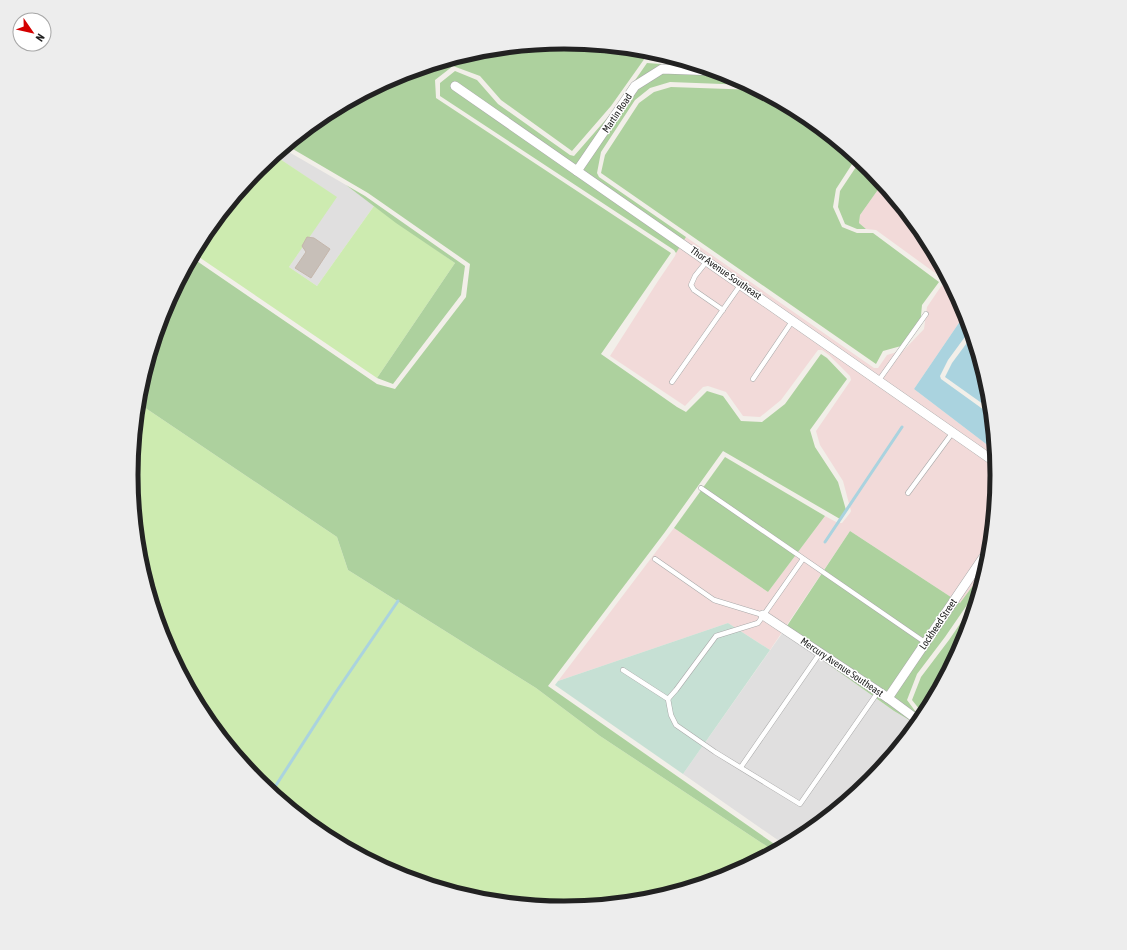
<svg xmlns="http://www.w3.org/2000/svg" width="1127" height="950" viewBox="0 0 1127 950" font-family="'Asap Condensed',sans-serif">
<style>
.residential{fill:#e0dfdf}
.commercial{fill:#f2dad9}
.grass{fill:#cdebb0}
.forest{fill:#add19e}
.wetland{fill:#c6e0d4}
.water{fill:#aad3df}
.lines{fill:none;stroke-linecap:round;stroke-linejoin:round}
.stream{stroke:#aad3df;stroke-width:3}
.building{fill:#c7bfb8;stroke:#c4b6ab}
.lane-casing{stroke:#a9a9a9;stroke-width:5.5}
.street-casing{stroke:#a9a9a9;stroke-width:10}
.lane{stroke:#fff;stroke-width:4.5}
.street{stroke:#fff;stroke-width:9}
.labels{text-anchor:middle;dominant-baseline:central;stroke-width:3;stroke-linejoin:round;paint-order:stroke}
.street-label{font-size:10px;fill:#222;stroke:#fff}
.rim{fill:none;stroke:#222;stroke-width:5}
</style>
<rect width="100%" height="100%" fill="#f2efe9"/>
<g class="residential">
<polygon points="282,148 346,185 374,206 317,286 289,267 336,197 274,155"/>
<polygon points="783,632 894,711 916,724 870,781 818,824 814,822 811,824 802,836 785,845 683,774"/>
</g>
<polygon class="commercial" points="882,184 924,235 965,314 914,389 994,450 996,475 988,560 986,568 960,603 850,531 770,650 728,623 558,681 674,528 768,592 825,516 838,523 842,523 850,513 851,511 843,481 820,445 816,431 851,380 850,376 829,355 822,350 818,350 781,400 760,417 743,416 726,392 708,386 703,387 685,406 610,356 658,281 675,256 676,253 686,237 874,368 878,368 887,355 904,350 924,329 927,307 944,282 942,278 876,230 866,229 859,223 860,215"/>
<g class="grass">
<polygon points="274,155 337,197 289,267 317,286 374,206 455,263 377,378 193,253 204,234 257,169"/>
<polygon points="138,403 337,537 348,570 536,688 600,736 774,851 729,875 648,900 563,908 479,900 398,875 323,835 257,781 203,715 163,640 139,559 131,475"/>
</g>
<g class="forest">
<polygon points="564,42 648,50 683,61 645,58 611,106 572,151 501,100 480,76 453,66 435,80 436,98 671,253 601,354 677,407 686,412 707,391 723,396 741,421 762,422 785,404 821,354 827,358 847,379 810,430 815,447 838,482 846,510 840,519 723,451 665,532 548,686 780,848 774,851 600,736 536,688 348,570 337,537 138,403 139,390 164,309 191,257 377,384 395,389 466,297 470,264 368,193 286,145 323,115 398,75 479,50"/>
<polygon points="647,63 703,67 729,75 748,85 670,82 650,88 635,100 601,152 597,173 599,177 686,237 676,253 674,250 440,96 440,83 455,71 477,80 498,104 570,155 574,156 615,109"/>
<polygon points="671,87 757,90 804,115 856,158 836,189 833,207 842,227 857,233 873,233 939,282 922,305 920,326 901,346 883,351 876,364 601,173 605,155 639,103 654,92"/>
<polygon points="860,161 870,169 882,184 860,215 859,223 866,229 857,229 845,224 838,207 840,191"/>
<polygon points="346,185 365,196 465,266 461,295 393,384 377,378 455,263 396,223"/>
<polygon points="725,457 825,516 768,592 674,528"/>
<polygon points="850,531 960,603 986,568 980,586 945,637 917,674 907,700 921,719 916,724 894,711 783,632"/>
<polygon points="975,602 963,641 924,715 912,700 921,677 949,640"/>
</g>
<polygon class="wetland" points="728,623 770,650 683,774 555,685 558,681"/>
<g class="water">
<polygon points="965,314 970,330 948,360 940,376 941,379 991,415 994,450 914,389"/>
<polygon points="972,336 988,391 990,409 945,377 952,363"/>
</g>
<g class="lines">
<g class="stream">
<polyline points="825,542 902,427"/>
<polyline points="271,793 336,692 398,601"/>
</g>
</g>
<polygon class="building" points="307,237 314,238 330,249 311,278 295,268 306,252 302,246"/>
<g class="lines">
<g class="lane-casing">
<g id="lane">
<polyline points="707,261 695,276 691,285 694,290 723,310"/>
<polyline points="753,379 793,320"/>
<polyline points="879,380 926,314"/>
<polyline points="672,382 741,284"/>
<polyline points="701,488 926,643"/>
<polyline points="908,493 953,432"/>
<polyline points="655,559 714,600 763,615"/>
<polyline points="623,670 668,699 676,690 716,636 758,623 803,559"/>
<polyline points="668,699 671,715 676,725 715,752 800,804 878,692"/>
<polyline points="741,767 820,653"/>
</g>
</g>
<g class="street-casing">
<g id="street">
<polyline points="455,86 995,462"/>
<polyline points="577,171 635,86 662,69 716,71"/>
<polyline points="763,615 888,698 919,721"/>
<polyline points="888,698 989,549"/>
</g>
</g>
<use href="#lane" class="lane"/>
<use href="#street" class="street"/>
</g>
<g class="labels">
<g class="street-label">
<text transform="translate(617 113) rotate(-56)">Martin Road</text>
<text transform="translate(726 273) rotate(35)">Thor Avenue Southeast</text>
<text transform="translate(938 624) rotate(-56)">Lockheed Street</text>
<text transform="translate(842 667) rotate(34)">Mercury Avenue Southeast</text>
</g>
</g>
<path d="M0 0H1127V950H0ZM138 475a426 426 0 1 1 852 0a426 426 0 1 1-852 0Z" fill="#ededed" fill-rule="evenodd"/>
<path class="rim" d="M138 475a426 426 0 1 1 852 0a426 426 0 1 1-852 0Z"/>
<g transform="translate(32 32) rotate(124)"><circle r="19" fill="#ffffff" stroke="#a7a7a7"/>
<path d="M0-3L7 15L0 10L-7 15Z" fill="#d40000"/>
<text y="-6" font-size="11" font-weight="bold" text-anchor="middle" fill="#222222">N</text>
</g>
</svg>
